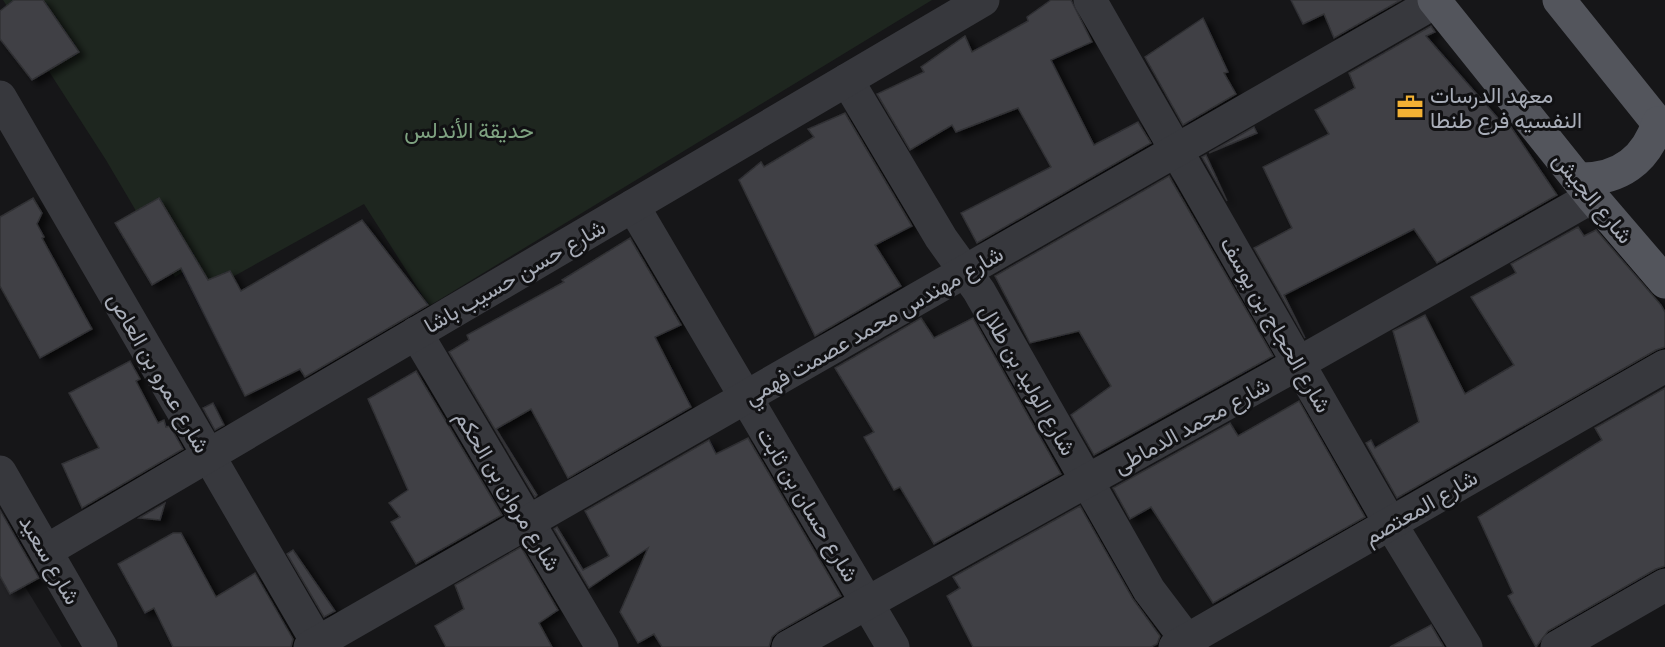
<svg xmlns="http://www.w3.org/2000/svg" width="1665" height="647" viewBox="0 0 1665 647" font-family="'Exo 2',Vazirmatn,sans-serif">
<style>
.built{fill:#222225}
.green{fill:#1e261f}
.building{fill:#404145;stroke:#303034;stroke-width:1.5;filter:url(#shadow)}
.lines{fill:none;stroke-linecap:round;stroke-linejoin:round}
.minor{stroke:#37383d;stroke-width:33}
.major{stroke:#53555c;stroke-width:33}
.labels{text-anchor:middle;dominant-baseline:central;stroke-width:6;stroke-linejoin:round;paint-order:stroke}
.poi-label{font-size:22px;fill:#a8adb8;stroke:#111113;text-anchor:start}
.park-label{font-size:22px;fill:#7fa381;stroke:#111113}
.street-label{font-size:22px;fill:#a8adb8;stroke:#111113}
</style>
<defs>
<filter id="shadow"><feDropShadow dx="6" dy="4" stdDeviation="3" flood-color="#0009"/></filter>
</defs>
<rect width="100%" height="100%" fill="#161618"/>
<polygon class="built" points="0,546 62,647 0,647"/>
<polygon class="green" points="3,0 932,0 429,306 364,204 211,289 195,264 175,277 106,160"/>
<g class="building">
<polygon points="14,0 43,0 79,52 32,80 0,39 0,11"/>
<polygon points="1051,0 1071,0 1092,42 1051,60 1094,145 1138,122 1151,143 977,243 961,213 1051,167 1018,108 956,132 952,125 910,150 877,94 924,72 921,67 965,36 972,52 1028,21 1027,17"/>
<polygon points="1291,0 1401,0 1334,38 1324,14 1303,24"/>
<polygon points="1203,18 1228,72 1224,73 1236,94 1183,125 1145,57"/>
<polygon points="1431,26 1435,32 1426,36 1503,124 1507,121 1557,195 1437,263 1414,229 1284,295 1305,338 1254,248 1292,228 1263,167 1329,134 1315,110 1355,88 1349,73"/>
<polygon points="845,113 912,226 875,245 901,286 815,336 739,180 761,162 764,167 814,137 808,129"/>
<polygon points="1254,127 1257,133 1209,153"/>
<polygon points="1206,155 1227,201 1202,157"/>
<polygon points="1169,176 1273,356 1094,455 1071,415 1111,386 1079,331 1030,343 995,276"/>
<polygon points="33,198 42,213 37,224 44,237 42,238 92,329 40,358 0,286 0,217"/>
<polygon points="159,198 208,280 230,271 241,291 362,220 428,305 305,377 300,369 245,396 181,268 152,285 115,223"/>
<polygon points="1578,227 1584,236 1596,230 1661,305 1665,312 1665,347 1656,350 1397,498 1366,443 1371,440 1375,448 1419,422 1393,331 1425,315 1465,394 1514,365 1471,297 1516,273 1511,264"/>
<polygon points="630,238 681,325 655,337 691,407 568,478 531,409 496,429 537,495 535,497 449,352 469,340 467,335 564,282 562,280"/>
<polygon points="921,318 934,338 973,318 1061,474 934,544 900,487 894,490 864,437 874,432 835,368"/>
<polygon points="130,361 140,379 136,381 158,423 164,420 166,427 170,426 183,449 82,508 62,464 99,448 69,393"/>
<polygon points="416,371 502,515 416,564 391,522 400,517 389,503 408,490 368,399"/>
<polygon points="1665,388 1665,566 1656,569 1548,631 1536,647 1508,596 1513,593 1478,517 1602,440 1595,428"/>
<polygon points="1299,401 1365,517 1213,603 1151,507 1130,519 1113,488 1230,423 1238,436"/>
<polygon points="213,403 224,425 215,430 203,408"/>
<polygon points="748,438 841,596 779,631 772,637 769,647 662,647 654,634 638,643 620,612 648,548 589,588 554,529 557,527 583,570 609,556 585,511 709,440 716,454"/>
<polygon points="165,503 160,520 139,518"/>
<polygon points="1080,506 1133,599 1160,636 1157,644 1151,647 973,647 947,596 960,588 953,577"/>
<polygon points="0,510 39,578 10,594 0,576"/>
<polygon points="173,533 181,533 216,597 255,573 293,639 291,647 173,647 154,608 145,613 118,564"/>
<polygon points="521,547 558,610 539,623 552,647 446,647 435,626 464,609 455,585"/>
<polygon points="293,550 335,611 324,617 287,554"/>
<polygon points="1431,625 1444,647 1390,647"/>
</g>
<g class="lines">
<g class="minor">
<polyline points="1090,0 1390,523 1466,647"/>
<polyline points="847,80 941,238 979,291 1149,590 1192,647"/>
<polyline points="0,97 320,647"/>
<polyline points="633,206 893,647"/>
<polyline points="416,333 602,647"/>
<polyline points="0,472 101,647"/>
<polyline points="46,551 983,0"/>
<polyline points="310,647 1435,2"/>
<polyline points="788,647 1299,363 1592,197"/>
<polyline points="1175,647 1665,366"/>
<polyline points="1557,647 1665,585"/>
</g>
<g class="major">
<polyline points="1434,0 1592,197 1665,282"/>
<polyline points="1559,0 1665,132"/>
<path d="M 1579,179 C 1619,180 1646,161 1658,123"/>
</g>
</g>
<defs>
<g id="office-bare" transform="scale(2.07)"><path d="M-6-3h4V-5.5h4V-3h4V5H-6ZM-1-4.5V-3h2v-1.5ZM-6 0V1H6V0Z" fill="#f2b134" stroke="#111113" stroke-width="2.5" paint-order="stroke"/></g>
</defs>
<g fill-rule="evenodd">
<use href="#office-bare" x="1410" y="107"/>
</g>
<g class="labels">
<g class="poi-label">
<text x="1430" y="94">معهد الدرسات<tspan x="1430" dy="25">النفسيه فرع طنطا</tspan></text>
</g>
<g class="park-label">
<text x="469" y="129">حديقة الأندلس</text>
</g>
<g class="street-label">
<text transform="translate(1594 197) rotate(50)">شارع الجيش</text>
<text transform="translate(514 275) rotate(-30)">شارع حسن حسيب باشا</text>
<text transform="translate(873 324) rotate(-30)">شارع مهندس محمد عصمت فهمي</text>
<text transform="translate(1277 324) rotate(60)">شارع الحجاج بن يوسف</text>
<text transform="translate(160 372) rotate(60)">شارع عمرو بن العاص</text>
<text transform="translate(1029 379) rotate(60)">شارع الوليد بن طلال</text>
<text transform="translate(1191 424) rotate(-29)">شارع محمد الدماطى</text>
<text transform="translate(509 490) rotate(59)">شارع مروان بن الحكم</text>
<text transform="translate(809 504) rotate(59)">شارع حسان بن ثابت</text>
<text transform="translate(1420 506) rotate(-30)">شارع المعتصم</text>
<text transform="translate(51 559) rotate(60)">شارع سعيد</text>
</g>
</g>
</svg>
